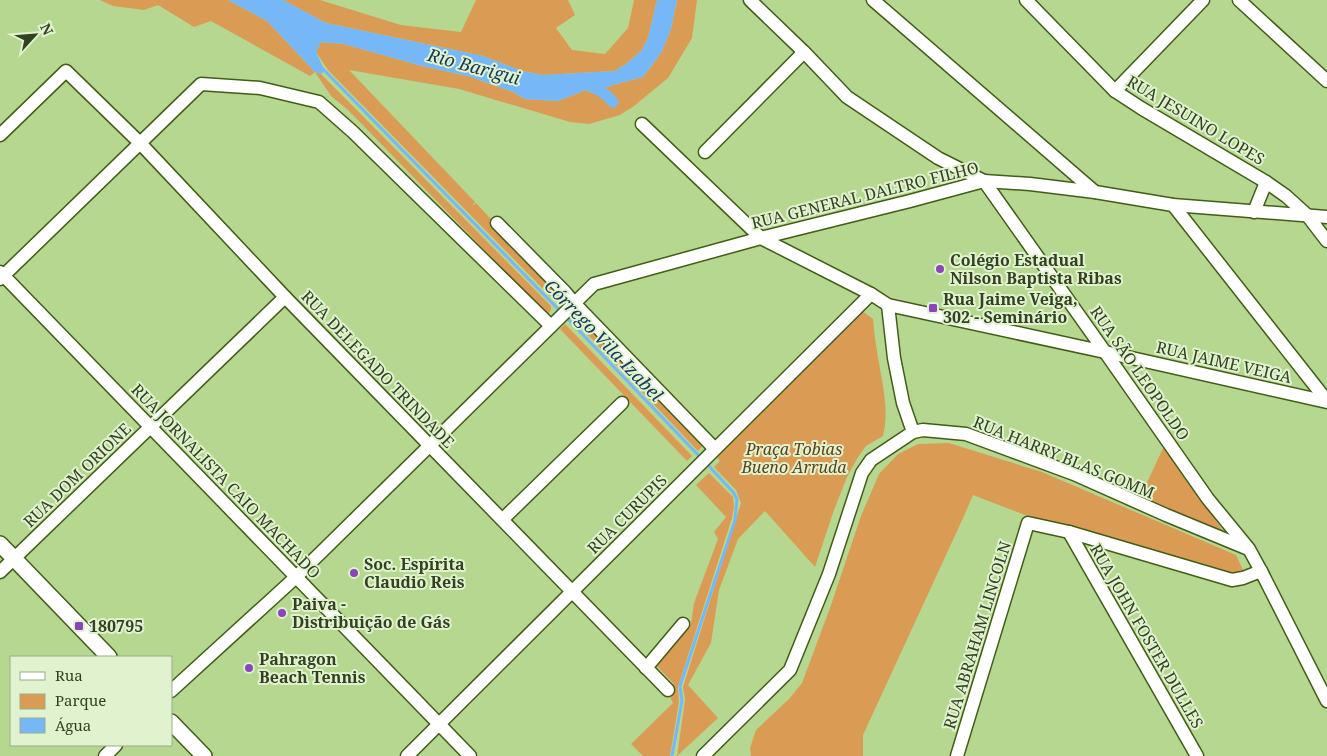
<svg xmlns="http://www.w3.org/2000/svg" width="1327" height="756" viewBox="0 0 1327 756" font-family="'Noto Serif',serif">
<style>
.green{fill:#da9c54}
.water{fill:#76b8f7}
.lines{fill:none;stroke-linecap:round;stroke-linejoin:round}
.stream{stroke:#76b8f7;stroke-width:3}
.canal{stroke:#76b8f7;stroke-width:11}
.minor-casing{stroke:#415d16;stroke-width:15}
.major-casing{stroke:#415d16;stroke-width:18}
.minor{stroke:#fff;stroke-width:12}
.major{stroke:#fff;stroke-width:15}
.poi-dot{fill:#8945b9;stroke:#e0f2ce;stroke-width:2}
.labels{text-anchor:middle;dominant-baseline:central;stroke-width:4;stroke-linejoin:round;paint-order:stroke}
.street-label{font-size:16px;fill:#334123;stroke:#e0f2ce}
.poi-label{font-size:16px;font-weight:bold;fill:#334123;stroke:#e0f2ce;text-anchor:start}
.park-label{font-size:16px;font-style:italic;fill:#61411b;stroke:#e0f2ce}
.water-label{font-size:18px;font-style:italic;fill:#163858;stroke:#e0f2ce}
</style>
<rect width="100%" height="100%" fill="#b6d790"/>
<g class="green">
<polygon points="100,0 228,0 267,21 315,72 321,74 551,306 551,310 549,313 545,312 348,110 331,96 315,72 310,76 211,21 194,27 158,5 144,10 113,6"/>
<polygon points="283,0 320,0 401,25 461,32 476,0 568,0 575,15 556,28 572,50 605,54 628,28 634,0 657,0 648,38 642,50 630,61 615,71 543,75 522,71 483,56 326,23"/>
<polygon points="677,0 697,0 692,38 668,78 634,106 620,115 589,124 570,122 459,89 349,70 475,202 472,206 476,203 561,295 556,302 328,70 316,52 321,42 344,44 422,66 468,76 513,92 525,99 558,101 586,90 594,94 606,87 643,77 661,53 671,29"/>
<polygon points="575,311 703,445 698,451 570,316"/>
<path d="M 862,311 L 873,319 C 874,330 875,340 877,351 C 881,379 890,408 883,436 L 866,446 L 858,457 L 847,477 L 834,510 L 815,567 L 765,511 L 738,539 L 719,590 L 711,643 L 688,685 L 718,718 L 677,756 L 685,700 L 683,687 L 741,503 L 736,490 L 714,467 L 720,461 L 717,458 Z"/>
<polygon points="565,324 692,456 687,461 560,329"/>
<polygon points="949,443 1042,472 1236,555 1245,574 1235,574 1030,517 973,495 964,516 863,735 863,756 751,756 750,748 756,730 789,699 802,683 830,608 861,516 879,474 898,454 918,444"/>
<polygon points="1164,446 1225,534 1140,498"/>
<polygon points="709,473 733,497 734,507 732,518 678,687 679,702 670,756 643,756 631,744 673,703 670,697 673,683 655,664 691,624 694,603 718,539 714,532 726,517 696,485"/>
</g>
<polygon class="water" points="228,0 283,0 326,23 483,56 522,71 543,75 615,71 630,61 642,50 648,38 657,0 677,0 671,29 661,53 643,77 606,87 594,94 586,90 558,101 525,99 513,92 468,76 422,66 344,44 321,42 316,52 325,71 321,74 315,72 267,21"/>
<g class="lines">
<g class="stream">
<polyline points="323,69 562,313"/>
<polyline points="566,317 702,459"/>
<polyline points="672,756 682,701 680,686 735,520 737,499 733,492 706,463"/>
</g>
<polyline class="canal" points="588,84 605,94 613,102"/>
<g class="minor-casing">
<g id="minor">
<polyline points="750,0 804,52 847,97 938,158 984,181 1105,352 1208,499 1249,549 1261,571 1327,701"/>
<polyline points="873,0 1095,192"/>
<polyline points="1026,0 1115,91 1141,108 1266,182 1286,196 1307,215 1327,241"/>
<polyline points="1239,0 1327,81"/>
<polyline points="1115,91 1203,0"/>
<polyline points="642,124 761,238 871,294 888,305 1105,352 1327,402"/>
<polyline points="0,135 66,71 140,143 285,297 668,690"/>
<polyline points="705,152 804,52"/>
<polyline points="1173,205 1327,401"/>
<polyline points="1254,212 1266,182"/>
<polyline points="497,223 565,292 574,303 715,449"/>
<polyline points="0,272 470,756"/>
<polyline points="0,279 201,84 260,88 319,102 353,132 551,326"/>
<polyline points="888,305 894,358 903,403 913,432"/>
<polyline points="503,519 622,403"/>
<polyline points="1069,532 1197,756"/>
<polyline points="0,572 285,297"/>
<polyline points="646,668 683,624"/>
<polyline points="171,691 296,577 594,284 761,238 910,201 984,181 1030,184 1095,192 1173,205 1327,217"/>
<polyline points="105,756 116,745"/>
<polyline points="407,756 871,294"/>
<polyline points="703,756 790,670 829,574 862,473 871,460 913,432 923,430 966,434 1074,474 1166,515 1246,548"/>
<polyline points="957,756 1028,523 1069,532 1232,580 1243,578 1261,571"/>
</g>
</g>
<g class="major-casing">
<g id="major">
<polyline points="0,544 109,657"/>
<polyline points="171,722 204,756"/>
</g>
</g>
<use href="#minor" class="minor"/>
<use href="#major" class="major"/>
</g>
<g class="poi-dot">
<circle cx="940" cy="269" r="5"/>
<rect x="928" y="303" width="10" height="10" rx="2.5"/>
<circle cx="354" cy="573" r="5"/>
<circle cx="282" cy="613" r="5"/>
<rect x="74" y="621" width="10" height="10" rx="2.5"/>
<circle cx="249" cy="668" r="5"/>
</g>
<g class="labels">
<g class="street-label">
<text transform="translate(1196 120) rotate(31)">RUA JESUINO LOPES</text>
<text transform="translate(865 195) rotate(-14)">RUA GENERAL DALTRO FILHO</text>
<text transform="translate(1224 362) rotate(13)">RUA JAIME VEIGA</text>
<text transform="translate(378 369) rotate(46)">RUA DELEGADO TRINDADE</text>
<text transform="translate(1140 373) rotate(55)">RUA SÃO LEOPOLDO</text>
<text transform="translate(1064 457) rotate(22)">RUA HARRY BLAS GOMM</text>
<text transform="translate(77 475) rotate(-44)">RUA DOM ORIONE</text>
<text transform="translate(226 481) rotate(46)">RUA JORNALISTA CAIO MACHADO</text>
<text transform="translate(627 514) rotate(-45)">RUA CURUPIS</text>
<text transform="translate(977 635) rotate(-73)">RUA ABRAHAM LINCOLN</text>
<text transform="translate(1147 636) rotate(60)">RUA JOHN FOSTER DULLES</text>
</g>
<g class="poi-label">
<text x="950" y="260">Colégio Estadual<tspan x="950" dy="18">Nilson Baptista Ribas</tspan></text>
<text x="943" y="299">Rua Jaime Veiga,<tspan x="943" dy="18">302 - Seminário</tspan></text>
<text x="364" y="564">Soc. Espírita<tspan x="364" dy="18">Claudio Reis</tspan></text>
<text x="292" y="604">Paiva -<tspan x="292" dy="18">Distribuição de Gás</tspan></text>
<text x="89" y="626">180795</text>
<text x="259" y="659">Pahragon<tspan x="259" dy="18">Beach Tennis</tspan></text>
</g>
<g class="park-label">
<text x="794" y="449">Praça Tobias<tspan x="794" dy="18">Bueno Arruda</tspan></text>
</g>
<g class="water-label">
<text transform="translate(474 66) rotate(15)">Rio Barigui</text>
<text transform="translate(604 340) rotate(46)">Córrego Vila Izabel</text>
</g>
</g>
<rect x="10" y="656" width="162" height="90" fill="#e0f2ce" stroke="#9bab8a"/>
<rect x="20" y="672" width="25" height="8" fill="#ffffff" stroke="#9bab8a"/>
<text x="55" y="681" font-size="15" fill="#334123">Rua</text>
<rect x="20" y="694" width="25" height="15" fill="#da9c54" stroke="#9bab8a"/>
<text x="55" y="706" font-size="15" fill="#334123">Parque</text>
<rect x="20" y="718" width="25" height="15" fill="#76b8f7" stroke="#9bab8a"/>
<text x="55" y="731" font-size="15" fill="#334123">Água</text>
<g transform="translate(35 35) rotate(64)" stroke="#e0f2ce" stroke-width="4" paint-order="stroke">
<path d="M0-4L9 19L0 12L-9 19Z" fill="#334123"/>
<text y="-8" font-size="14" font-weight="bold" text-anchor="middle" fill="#334123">N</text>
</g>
</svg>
